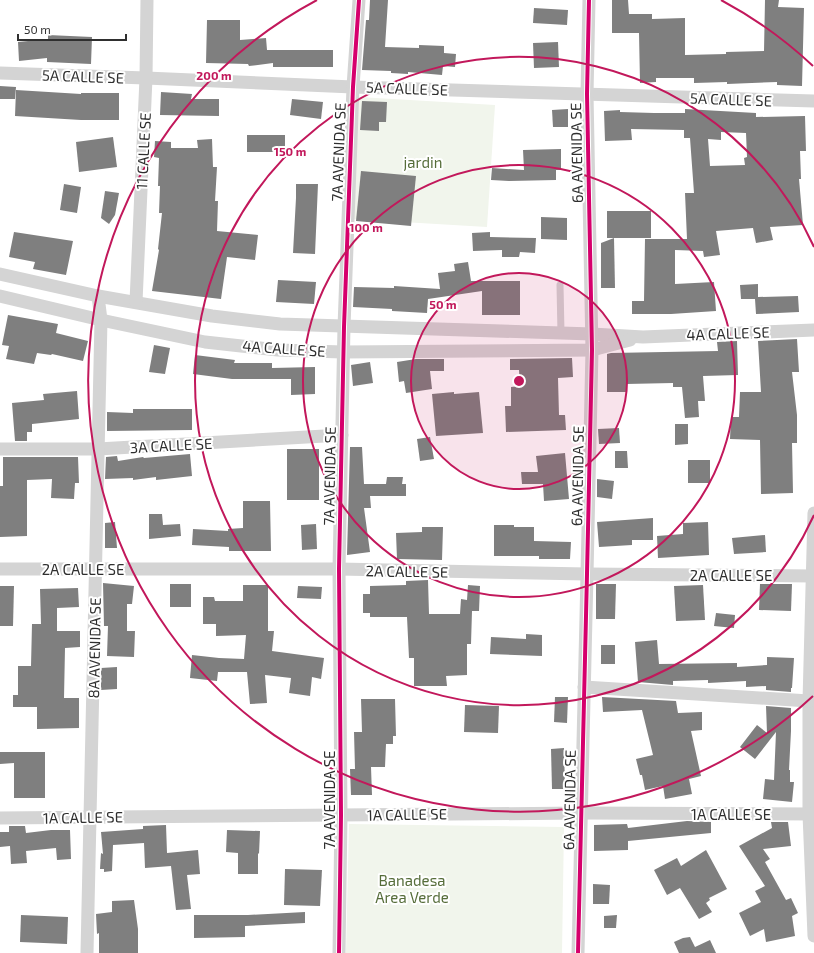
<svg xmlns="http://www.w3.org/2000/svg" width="814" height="953" viewBox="0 0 814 953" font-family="'Exo 2',sans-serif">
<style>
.green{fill:#f1f5ec}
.building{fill:#7f7f7f;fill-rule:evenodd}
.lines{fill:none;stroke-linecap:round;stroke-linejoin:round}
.service{stroke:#d4d4d4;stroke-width:7}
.minor{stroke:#d4d4d4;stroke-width:13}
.cycleway-casing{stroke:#fff;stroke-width:6}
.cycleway{stroke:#d6006c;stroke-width:4}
.ring{fill:none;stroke:#c2185b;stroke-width:2}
.labels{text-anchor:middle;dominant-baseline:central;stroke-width:4;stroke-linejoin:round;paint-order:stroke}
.street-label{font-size:15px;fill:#2f2f2f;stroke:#fff}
.park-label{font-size:15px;fill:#566d3a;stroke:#fff}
.centre{fill:#c2185b;stroke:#fff;stroke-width:2}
.ring-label{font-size:12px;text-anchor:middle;font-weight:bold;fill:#c2185b;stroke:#fff;stroke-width:4;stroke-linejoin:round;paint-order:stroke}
</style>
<rect width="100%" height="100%" fill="#fff"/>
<g class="green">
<polygon points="359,97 495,105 487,227 352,219"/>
<polygon points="349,824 564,827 562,953 346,953"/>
</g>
<g class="building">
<polygon points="370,0 388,0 385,47 419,48 419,45 444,46 444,53 456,54 455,67 443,66 442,75 408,72 408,74 391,73 391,71 362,70 366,20 369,20"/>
<polygon points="612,0 628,0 629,14 652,14 652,19 685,18 685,55 726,54 726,52 764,51 765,0 779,0 778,7 804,8 802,86 777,85 777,82 727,84 727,82 694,83 694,78 656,78 656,82 640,83 639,33 612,33"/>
<polygon points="534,8 568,10 567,25 533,23"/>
<polygon points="207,20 240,20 240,40 266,38 267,50 333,50 333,67 273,67 273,63 249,66 248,64 206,63"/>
<polygon points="48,35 92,37 91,64 47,62 47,58 19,61 18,42 48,39"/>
<polygon points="558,42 559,67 534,68 533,43"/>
<polygon points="0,86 16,87 15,99 0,99"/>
<polygon points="16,90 81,94 81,93 119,93 119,120 81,120 15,116"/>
<polygon points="161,92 192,94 191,99 219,99 219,116 160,115"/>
<polygon points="292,99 323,102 321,119 290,115"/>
<polygon points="362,101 387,102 386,122 379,122 379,131 360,130"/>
<polygon points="568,109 568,127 553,127 552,110"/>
<path d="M 685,109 L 756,113 L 756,117 L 805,116 L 806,151 L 800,151 L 801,179 L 799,179 L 803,225 L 770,227 L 773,240 L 756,243 L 753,228 L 716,231 L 720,255 L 704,257 L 703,251 L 675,250 L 675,284 L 714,282 L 716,311 L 671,314 L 632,314 L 632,301 L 644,301 L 645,239 L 687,239 L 685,193 L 694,193 L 690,138 L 684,138 L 684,130 L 631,129 L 632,140 L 605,141 L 604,111 L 620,110 L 620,112 L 654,113 L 685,113 ZM 721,132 L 746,133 L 747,157 L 744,158 L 745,165 L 710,166 L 708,139 L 721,140 Z"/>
<rect x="247" y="135" width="38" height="17"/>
<polygon points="113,137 117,167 79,172 76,142"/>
<polygon points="212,139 213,167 217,167 215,201 218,201 217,231 258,235 255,260 227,257 221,299 152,291 159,250 158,249 162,213 159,213 160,186 158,186 159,158 154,157 155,141 171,142 171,148 198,148 197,140"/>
<polygon points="561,149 561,170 556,170 556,180 509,181 491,180 492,168 524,170 523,150"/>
<polygon points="361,171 416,176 411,226 356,221"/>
<polygon points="64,184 81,187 77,213 60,210"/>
<polygon points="296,184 318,184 315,254 293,253 296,198"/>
<polygon points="105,191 119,193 115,215 109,224 101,218"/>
<rect x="607" y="211" width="44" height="27"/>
<polygon points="541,217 567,218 567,240 541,239"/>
<polygon points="14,232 73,241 66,275 33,269 35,262 9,257"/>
<polygon points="490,232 490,237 536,238 535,253 520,252 519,257 502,257 502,250 473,251 472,233"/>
<polygon points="614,238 615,288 601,288 601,243"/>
<polygon points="468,262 471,281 520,281 520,315 482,315 482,291 428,299 427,313 392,311 392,309 353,307 354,287 394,288 394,286 440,289 438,273 455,271 454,264"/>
<polygon points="278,280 316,282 314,304 276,302"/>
<polygon points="758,284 758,297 798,296 799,312 756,314 755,299 741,299 740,285"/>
<polygon points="8,315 58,324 56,333 88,341 83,361 52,354 51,355 37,353 34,364 6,359 9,346 2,345"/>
<polygon points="797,339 799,372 792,372 797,415 797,443 792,443 793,493 761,494 760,440 730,439 731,417 739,417 740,392 761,392 758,341"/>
<polygon points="737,341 738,375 703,376 705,401 698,401 699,417 685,418 682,387 673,387 673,383 626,384 626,392 607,392 607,354 611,353 718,351 717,342"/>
<polygon points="154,345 170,348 165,374 149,372"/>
<polygon points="195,355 235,360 234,363 272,363 272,368 315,367 315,394 291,395 291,379 232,379 193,374"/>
<polygon points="572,358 573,377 558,378 559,415 565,415 566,430 506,432 505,406 511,406 511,387 520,386 519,370 510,370 510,359"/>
<polygon points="416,359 444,359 444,371 430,371 432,389 406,393 404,381 399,382 397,362"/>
<polygon points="370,362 373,383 353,386 351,365"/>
<polygon points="77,391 79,419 32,424 32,432 27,432 27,441 15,441 12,403 44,400 43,394"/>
<polygon points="454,392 454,394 479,392 483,433 436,436 432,394"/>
<polygon points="133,409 192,409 192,430 107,431 107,412 133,413"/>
<polygon points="675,424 688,424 688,444 675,445"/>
<polygon points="619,428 620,443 599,444 598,429"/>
<polygon points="430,437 434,459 420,461 417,439"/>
<polygon points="350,447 362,447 364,484 386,484 387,477 403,477 402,484 406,484 406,496 370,496 371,508 364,508 370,552 347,555"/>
<rect x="287" y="449" width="32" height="51"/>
<polygon points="615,451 627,451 628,468 615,468"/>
<polygon points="565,453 569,499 544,501 543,484 522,484 521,472 538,472 536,456"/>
<polygon points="190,454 192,476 156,480 156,477 133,480 133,478 105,479 106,457 117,456 118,461 143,457 144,458"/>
<polygon points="3,457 78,457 79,483 75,483 74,499 51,498 52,479 27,480 27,536 0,537 0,486 3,486"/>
<rect x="688" y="460" width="22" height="23"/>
<polygon points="597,479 614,481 612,499 597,497"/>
<polygon points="243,501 270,501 271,551 229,551 229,547 192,545 193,529 228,531 228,529 243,528"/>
<polygon points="149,514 162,514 163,525 180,524 181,536 149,539"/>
<polygon points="653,518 653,540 632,540 632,545 599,547 597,522"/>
<polygon points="115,522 117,548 105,548 105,523"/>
<polygon points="708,522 709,555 658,558 657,536 683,534 683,523"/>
<polygon points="316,524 317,549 302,550 301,525"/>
<polygon points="494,525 514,525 514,527 534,527 534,541 571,542 570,559 539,559 539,556 494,556"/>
<polygon points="422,527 443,527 442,560 397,559 396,533 422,532"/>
<polygon points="765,535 766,552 734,554 732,538"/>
<polygon points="428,580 429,614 460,614 461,599 467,600 468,585 480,586 479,611 472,611 471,644 467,644 467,675 446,676 447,686 414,686 414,658 409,658 407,617 370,617 370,613 363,613 363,594 370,594 370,586 406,585 406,581"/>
<polygon points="103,583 134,586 132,604 127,604 127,631 135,631 134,657 107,656 108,626 104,626"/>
<rect x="170" y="584" width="21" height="23"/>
<polygon points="596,584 616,584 615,619 596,619"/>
<polygon points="760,584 792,584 791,611 759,610"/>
<polygon points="243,585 268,585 268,631 274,631 272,651 324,658 321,679 312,677 310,696 289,693 291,678 265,675 267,703 250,704 247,672 218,672 217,681 190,678 192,655 219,658 244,659 246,635 216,636 216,624 203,624 203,597 214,597 215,601 243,601"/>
<polygon points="703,585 705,620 676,621 674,586"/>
<polygon points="0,586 14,586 13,626 0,626"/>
<polygon points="298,586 322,587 321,599 297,598"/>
<polygon points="78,588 79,607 57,608 57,631 80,631 80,647 65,648 64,698 79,698 79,728 37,729 37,707 13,707 13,695 18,695 18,666 31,666 32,624 41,624 40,589"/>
<polygon points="716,613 735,615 734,628 714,626"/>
<polygon points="526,634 542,635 542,656 490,654 491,637 526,639"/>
<polygon points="657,640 659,664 737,663 737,667 767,665 767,657 794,658 792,688 791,688 791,692 766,690 766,686 746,687 746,681 708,683 708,680 673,681 673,685 638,682 635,642"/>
<rect x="601" y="645" width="14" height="19"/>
<polygon points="117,667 117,689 101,690 101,668"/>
<polygon points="555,697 568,697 567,723 554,722"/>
<polygon points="602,697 676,701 678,713 702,712 702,730 691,731 701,776 689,779 692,794 665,799 663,786 645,790 642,775 640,775 636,759 653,755 642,710 603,712"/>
<polygon points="361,699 395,699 396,736 393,736 393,744 386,744 385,767 371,767 372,795 351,795 350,769 355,769 354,732 362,732"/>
<polygon points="465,705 499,706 498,733 464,732"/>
<polygon points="766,706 791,708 791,731 789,770 790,770 790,782 794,782 792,802 763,799 765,779 774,780 776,732 755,759 740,747 757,725 767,733"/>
<polygon points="564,748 565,789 552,789 551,749"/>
<polygon points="0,752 45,752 45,798 14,798 14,763 0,764"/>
<polygon points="687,821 711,822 711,833 628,841 628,850 594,851 594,825 627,824 628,828"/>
<polygon points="771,822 788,822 791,846 763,849 770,859 765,862 786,900 791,898 798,913 792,916 795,936 766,942 764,929 750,936 739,913 761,902 755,891 765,886 739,846 772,828"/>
<polygon points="166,825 167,853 198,850 200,874 187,875 191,909 176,910 171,866 145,868 144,843 113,845 112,871 104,872 104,869 100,869 101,853 103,854 101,832 143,829 143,826"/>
<polygon points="9,826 25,826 26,833 51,830 70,830 71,859 57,860 56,848 26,851 27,863 11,864 10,846 0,847 0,832 9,832"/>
<polygon points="227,830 260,831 259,854 258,853 258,874 238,874 238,853 226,852"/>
<polygon points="706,850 727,889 709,898 710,900 706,903 712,912 699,919 680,888 667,895 654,870 677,858 681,866"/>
<polygon points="285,869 322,870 320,906 284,905"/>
<polygon points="593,884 610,885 609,904 593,904"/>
<polygon points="134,900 138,929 138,953 99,953 99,933 97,934 96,914 112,912 112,901"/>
<polygon points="305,912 305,923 245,926 245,937 194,938 194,915 248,915"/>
<polygon points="21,915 68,917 67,944 20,942"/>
<polygon points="617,915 616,928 604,928 604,916"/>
<polygon points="690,937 695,947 710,940 716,953 679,953 674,942 683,938"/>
</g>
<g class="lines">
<polyline class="service" points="560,285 561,333"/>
<g class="minor">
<polyline points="0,73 146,78 353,87 814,101"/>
<polyline points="0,274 98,296 212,316 280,324 592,334 643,337 814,330"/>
<polyline points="0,296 101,320 205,342 278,350 343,352 592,350 630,340"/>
<polyline points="136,302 146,78 147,0"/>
<polyline points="0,449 98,449 342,435"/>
<polyline points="814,513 809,701 809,814 814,936"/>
<polyline points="0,569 339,569 587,574 814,576"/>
<polyline points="584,687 809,701"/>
<polyline points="0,818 581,813 814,814"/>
<polyline points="87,953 101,320 98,296"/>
<polyline points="339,953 341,815 339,569 344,327 353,87 359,0"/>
<polyline points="578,953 587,574 592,350 587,94 589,0"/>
</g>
<g class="cycleway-casing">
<g id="cycleway">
<polyline points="339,953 341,815 339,569 344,327 353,87 359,0"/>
<polyline points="578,953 587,574 592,350 587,94 589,0"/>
</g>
</g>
<use href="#cycleway" class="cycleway"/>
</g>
<circle cx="519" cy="381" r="108" fill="#c2185b" fill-opacity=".12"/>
<g class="ring">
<circle cx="519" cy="381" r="108"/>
<circle cx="519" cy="381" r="216"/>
<path d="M814 515A324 324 0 1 1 814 247"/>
<path d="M813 696A431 431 0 1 1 317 0M721 0A431 431 0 0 1 813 66"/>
</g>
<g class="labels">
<g class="street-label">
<text transform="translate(83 76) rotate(2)">5A CALLE SE</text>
<text transform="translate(407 88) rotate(2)">5A CALLE SE</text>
<text transform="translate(731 99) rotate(2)">5A CALLE SE</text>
<text transform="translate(143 151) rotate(-87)">11 CALLE SE</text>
<text transform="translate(338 152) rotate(-88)">7A AVENIDA SE</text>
<text transform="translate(576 153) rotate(-91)">6A AVENIDA SE</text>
<text transform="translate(728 333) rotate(-2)">4A CALLE SE</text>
<text transform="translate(284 348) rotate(4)">4A CALLE SE</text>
<text transform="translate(171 445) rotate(-3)">3A CALLE SE</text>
<text transform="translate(329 476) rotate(-89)">7A AVENIDA SE</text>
<text transform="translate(577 476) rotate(-89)">6A AVENIDA SE</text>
<text x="83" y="569">2A CALLE SE</text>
<text transform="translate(407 571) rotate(1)">2A CALLE SE</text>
<text x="731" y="575">2A CALLE SE</text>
<text transform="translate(94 648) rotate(-89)">8A AVENIDA SE</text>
<text transform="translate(329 800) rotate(-90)">7A AVENIDA SE</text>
<text transform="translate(569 800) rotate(-89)">6A AVENIDA SE</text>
<text transform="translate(407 814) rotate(-1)">1A CALLE SE</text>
<text x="731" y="814">1A CALLE SE</text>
<text transform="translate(83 817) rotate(-1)">1A CALLE SE</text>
</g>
<g class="park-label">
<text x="423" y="162">jardin</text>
<text x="412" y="880">Banadesa<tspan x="412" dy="17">Area Verde</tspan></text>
</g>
</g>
<circle cx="519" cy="381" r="6" class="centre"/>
<g class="ring-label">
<text x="214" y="80">200 m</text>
<text x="290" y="156">150 m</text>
<text x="366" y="232">100 m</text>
<text x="443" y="309">50 m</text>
</g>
<path d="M18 34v6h108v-6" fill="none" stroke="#2f2f2f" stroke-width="2"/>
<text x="24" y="34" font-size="12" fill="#2f2f2f" stroke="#ffffff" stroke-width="3" paint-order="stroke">50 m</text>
</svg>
